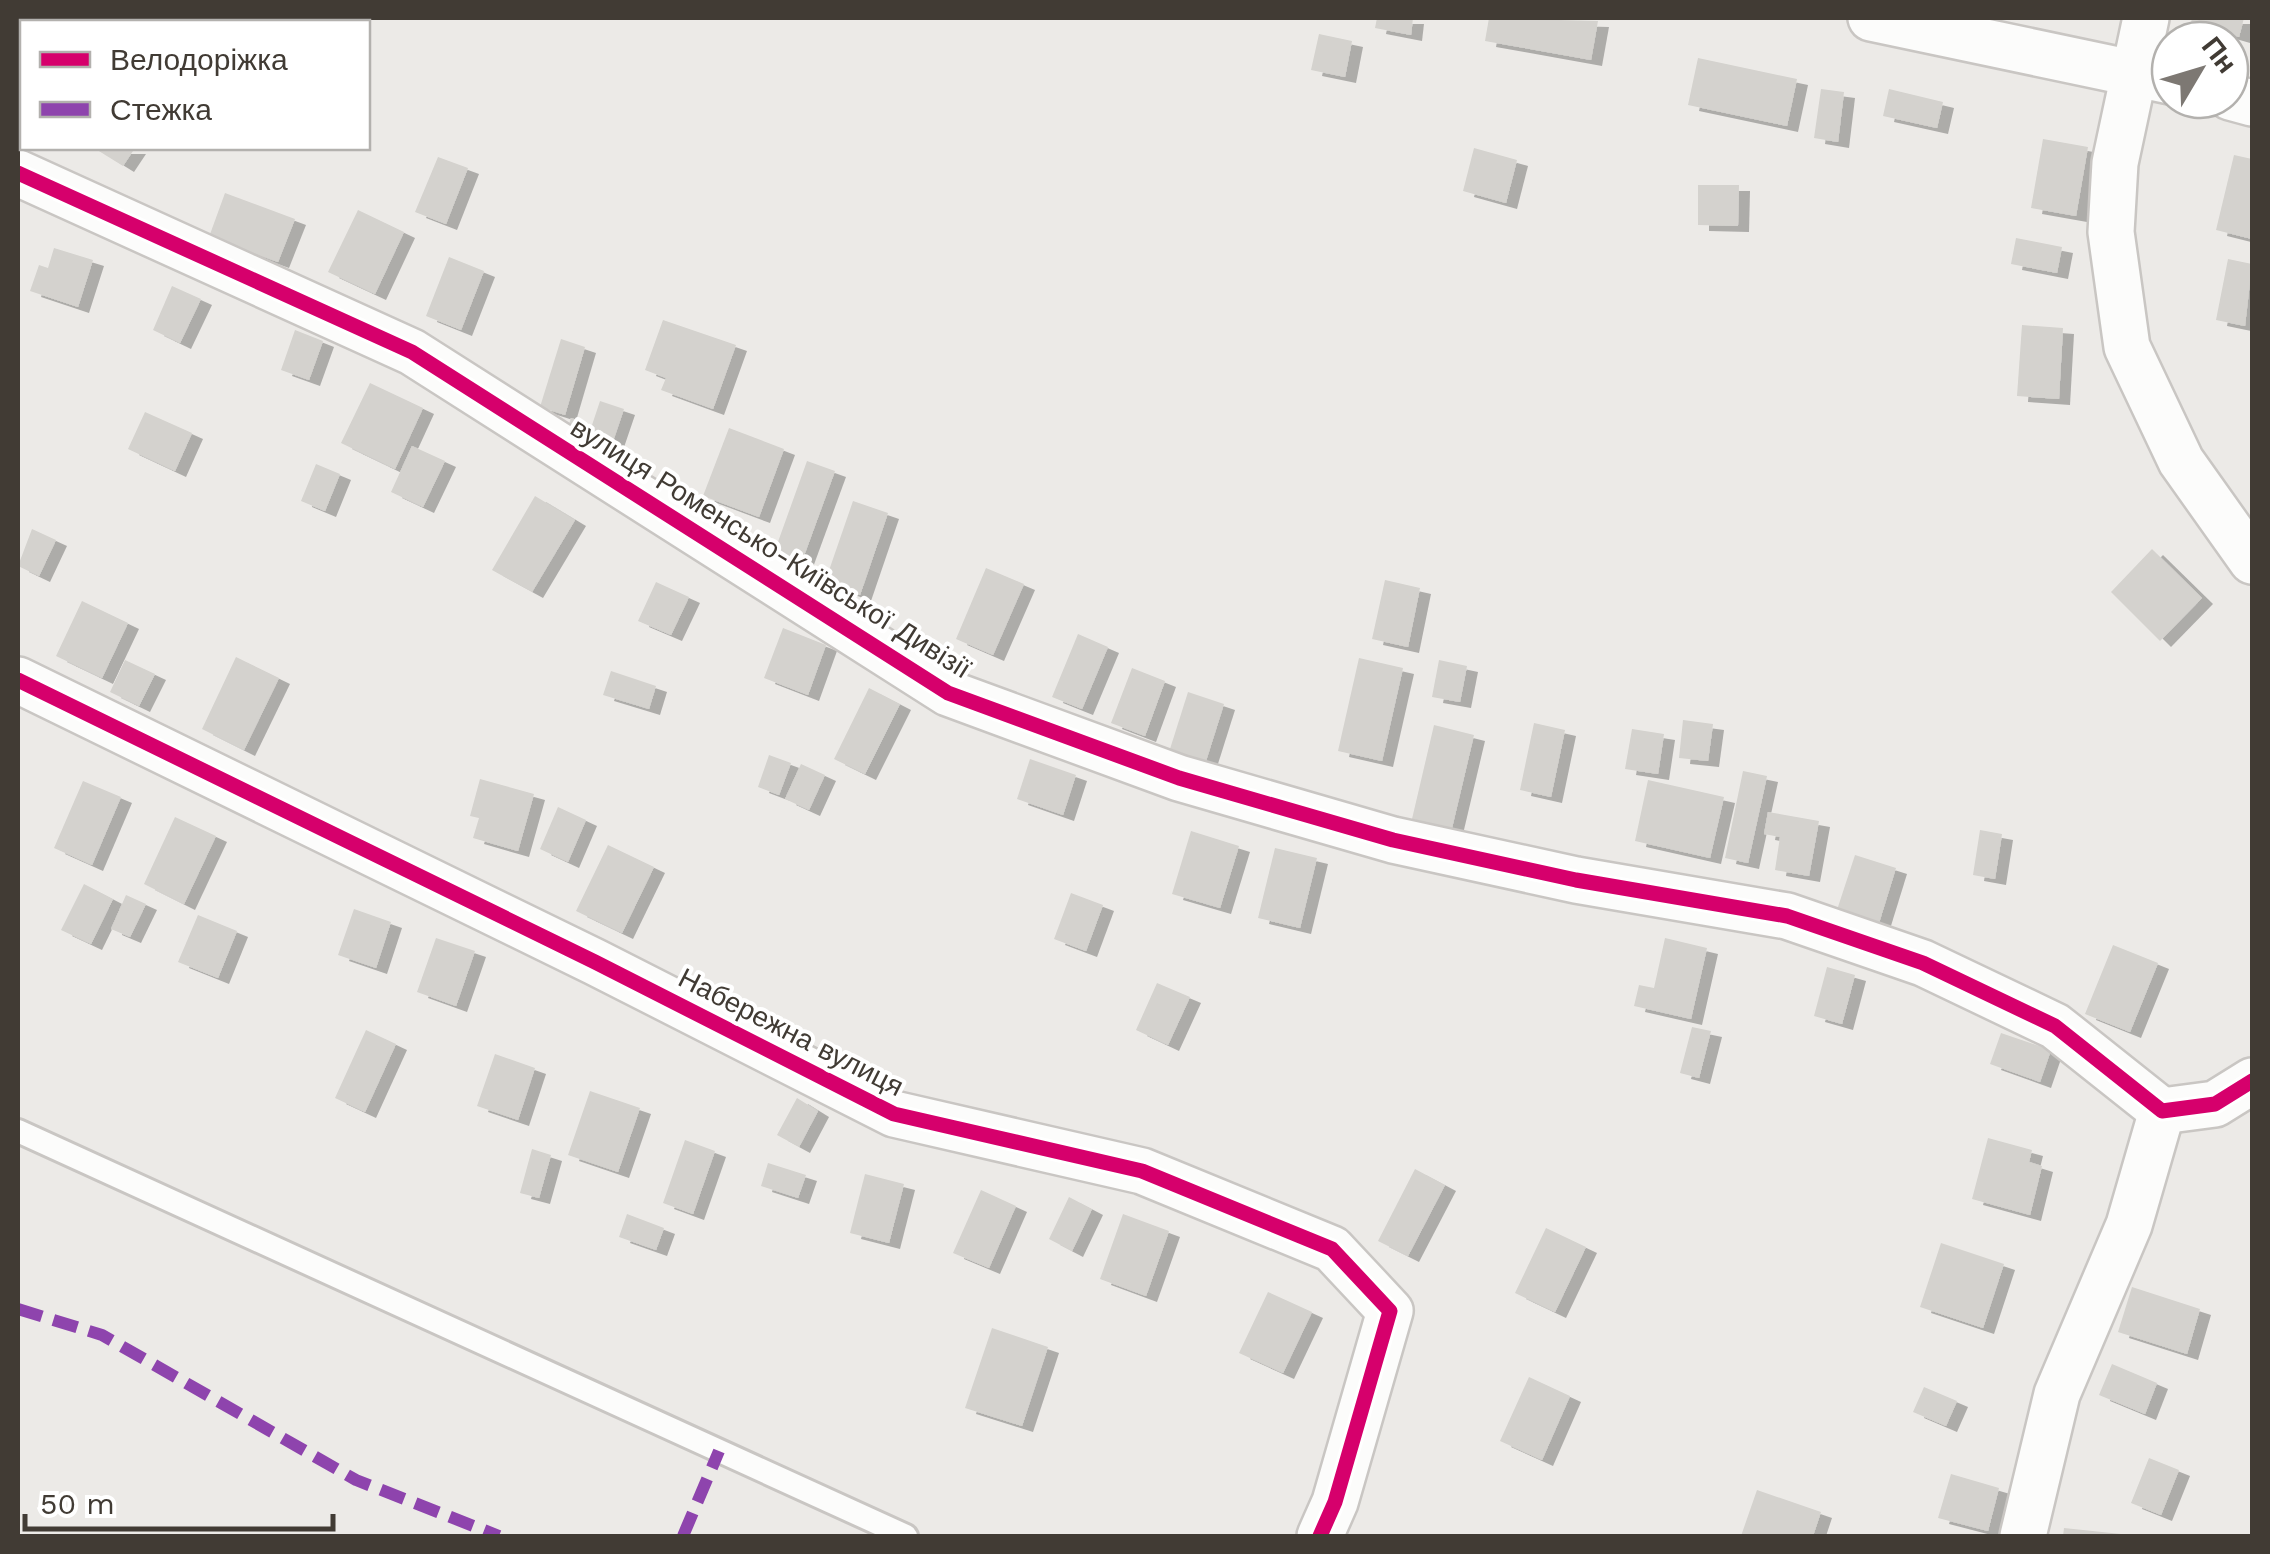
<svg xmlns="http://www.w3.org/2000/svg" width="2270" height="1554" viewBox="0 0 2270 1554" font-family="'Work Sans',sans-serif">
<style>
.building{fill:#d4d2ce;filter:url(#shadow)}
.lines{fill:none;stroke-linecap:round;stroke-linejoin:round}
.lane-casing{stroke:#c9c6c3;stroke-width:28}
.street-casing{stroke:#c9c6c3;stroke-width:50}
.lane{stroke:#fcfcfb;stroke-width:22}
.street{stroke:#fcfcfb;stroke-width:45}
.quiet{stroke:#8e44ad;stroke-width:12;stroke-dasharray:25 12;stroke-linecap:butt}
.cycleway-casing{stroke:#fff;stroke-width:21}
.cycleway{stroke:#d6006c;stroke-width:15}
.labels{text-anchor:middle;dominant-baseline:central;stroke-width:8;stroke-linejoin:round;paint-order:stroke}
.street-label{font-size:28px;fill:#413b34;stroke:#fff}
</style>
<defs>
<filter id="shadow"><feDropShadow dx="11" dy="6" stdDeviation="0" flood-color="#0004"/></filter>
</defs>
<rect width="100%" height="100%" fill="#eceae7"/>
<g class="building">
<polygon points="1377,18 1413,18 1411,35 1375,28"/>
<polygon points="1489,18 1598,21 1591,60 1485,41"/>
<polygon points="2192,18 2244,18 2239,37 2191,23"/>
<polygon points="1319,34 1352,41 1345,77 1311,70"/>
<polygon points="1698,58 1797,79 1787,126 1688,105"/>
<polygon points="1821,89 1844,92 1838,142 1814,138"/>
<polygon points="1889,89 1943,102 1937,128 1883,116"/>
<polygon points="2043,139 2088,147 2076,216 2031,208"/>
<polygon points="94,148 135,148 123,166"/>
<polygon points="1474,148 1517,160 1506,203 1463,191"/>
<polygon points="2234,155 2252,159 2252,239 2216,230"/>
<polygon points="438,157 468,168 446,224 415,212"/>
<polygon points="1698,185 1739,185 1738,226 1698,225"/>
<polygon points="225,193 295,219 278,262 209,237"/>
<polygon points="358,210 404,232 375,294 328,272"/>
<polygon points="2016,238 2062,247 2057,273 2011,264"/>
<polygon points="54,248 93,260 78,307 30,291 39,265 48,268"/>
<polygon points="449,257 484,271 461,330 426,316"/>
<polygon points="2228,259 2252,264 2245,326 2216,320"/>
<polygon points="172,286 201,299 180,343 153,330"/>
<polygon points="663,320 736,345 713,409 661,390 666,378 645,370"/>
<polygon points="2022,325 2063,328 2059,399 2017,396"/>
<polygon points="295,330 323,341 309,380 281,370"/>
<polygon points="561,339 585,347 565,415 540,407"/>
<polygon points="370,383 423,408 395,469 341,443"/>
<polygon points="600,401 624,409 609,453 564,439 571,418 592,425"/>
<polygon points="145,412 192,433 175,471 128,449"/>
<polygon points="729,428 784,449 759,517 703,496"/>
<polygon points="412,446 445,461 423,507 391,492"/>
<polygon points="807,461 835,471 801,564 774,553"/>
<polygon points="316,464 340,474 325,511 301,501"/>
<polygon points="535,496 575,520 532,592 492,570"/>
<polygon points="853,501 888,513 860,595 825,582"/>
<polygon points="32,529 56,540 39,576 18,566"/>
<polygon points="2152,549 2202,598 2160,641 2111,592"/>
<polygon points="986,568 1024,584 993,655 956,639"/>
<polygon points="1385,580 1420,588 1408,647 1372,639"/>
<polygon points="656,582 689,597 671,635 638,621"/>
<polygon points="82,601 128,623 102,678 56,656"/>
<polygon points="783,628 826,645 808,695 764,678"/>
<polygon points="1078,634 1108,647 1082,709 1052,697"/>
<polygon points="236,657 279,678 244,750 202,729"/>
<polygon points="1359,658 1403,668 1382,761 1338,751"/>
<polygon points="125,660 155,674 139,706 110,692"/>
<polygon points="1439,660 1467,666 1460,702 1432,697"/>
<polygon points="1132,668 1165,681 1145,736 1111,723"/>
<polygon points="611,671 656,686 649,709 603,695"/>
<polygon points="869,688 900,704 865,774 834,759"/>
<polygon points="1188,692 1224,704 1206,761 1170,749"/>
<polygon points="1683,720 1713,724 1708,761 1679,758"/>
<polygon points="1534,723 1565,730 1551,797 1520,790"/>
<polygon points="1434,725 1474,735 1452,828 1412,819"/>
<polygon points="1632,729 1664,734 1658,774 1625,769"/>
<polygon points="769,755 791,763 779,795 758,787"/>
<polygon points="1030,759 1076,775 1063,815 1017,799"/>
<polygon points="801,764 825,775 809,810 785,799"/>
<polygon points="1743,771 1767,776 1748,863 1725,858"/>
<polygon points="480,779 534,794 518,851 473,838 479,818 470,816"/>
<polygon points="1648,780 1724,797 1710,858 1635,841"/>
<polygon points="83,781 121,797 92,865 54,848"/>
<polygon points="558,807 586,820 568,862 540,849"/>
<polygon points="1768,812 1819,821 1809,876 1775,870 1780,837 1764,834"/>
<polygon points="175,817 216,836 184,904 144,884"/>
<polygon points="1980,830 2002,834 1995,879 1973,875"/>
<polygon points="1191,831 1239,846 1220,908 1172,894"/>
<polygon points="608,845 654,867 622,933 576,911"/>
<polygon points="1275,848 1317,858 1300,928 1258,918"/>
<polygon points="1855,855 1896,868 1879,923 1837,910"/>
<polygon points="84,884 113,899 91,944 61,930"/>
<polygon points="1071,893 1103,905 1086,951 1054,939"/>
<polygon points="126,895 146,904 130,937 111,929"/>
<polygon points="354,909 391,922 376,968 338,955"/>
<polygon points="198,915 237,931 218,978 178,962"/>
<polygon points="436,938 475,951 456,1006 417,992"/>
<polygon points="1665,938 1707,948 1691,1019 1634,1006 1639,985 1654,988"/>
<polygon points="2113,945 2158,963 2130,1032 2085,1014"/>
<polygon points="1827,967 1855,975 1842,1024 1814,1016"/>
<polygon points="1157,983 1190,997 1168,1045 1136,1030"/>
<polygon points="1692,1027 1711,1031 1699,1078 1680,1073"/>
<polygon points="366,1030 396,1044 365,1112 335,1098"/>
<polygon points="2001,1033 2051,1050 2040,1082 1990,1064"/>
<polygon points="495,1054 535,1068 518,1120 477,1106"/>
<polygon points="590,1091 640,1108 618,1172 568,1155"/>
<polygon points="797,1098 818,1111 799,1147 777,1135"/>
<polygon points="1988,1138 2032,1150 2029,1162 2042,1166 2030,1215 1972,1199"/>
<polygon points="685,1140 715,1151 693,1214 663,1203"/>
<polygon points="532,1149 551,1155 539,1198 520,1193"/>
<polygon points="768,1163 806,1175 798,1198 761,1186"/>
<polygon points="1415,1169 1445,1185 1408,1256 1378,1241"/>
<polygon points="865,1174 904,1184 889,1243 850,1233"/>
<polygon points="981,1190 1016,1206 989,1268 953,1253"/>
<polygon points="1069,1197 1092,1209 1072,1251 1049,1239"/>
<polygon points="627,1214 664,1228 656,1250 619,1237"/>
<polygon points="1123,1214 1169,1231 1146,1296 1100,1279"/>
<polygon points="1546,1228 1586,1247 1555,1312 1515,1293"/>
<polygon points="1941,1243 2004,1264 1983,1328 1920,1307"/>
<polygon points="2132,1287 2200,1309 2187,1354 2118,1332"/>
<polygon points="1268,1292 1312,1312 1283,1373 1239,1353"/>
<polygon points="992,1328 1048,1347 1022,1426 965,1408"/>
<polygon points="2112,1364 2157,1383 2145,1414 2099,1395"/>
<polygon points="1529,1377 1570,1396 1542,1460 1500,1441"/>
<polygon points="1924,1387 1957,1401 1946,1426 1913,1412"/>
<polygon points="2149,1458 2179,1470 2161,1515 2131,1503"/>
<polygon points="1951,1474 1999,1488 1988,1531 1938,1518"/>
<polygon points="1757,1490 1821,1512 1813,1536 1741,1536"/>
<polygon points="2064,1528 2121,1534 2121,1536 2063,1536"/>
</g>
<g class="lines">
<g class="lane-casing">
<polyline id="lane" points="18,1131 906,1536"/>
</g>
<g class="street-casing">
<g id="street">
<polyline points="1871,18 2170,81"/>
<polyline points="2146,18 2115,163 2111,232 2127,347 2181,461 2252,561"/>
<polyline points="2230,97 2252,103"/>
<polyline points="18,173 412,352 948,693 1179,778 1393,840 1576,880 1787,916 1923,963 2055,1026 2162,1111 2215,1104 2252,1081"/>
<polyline points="18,680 595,962 894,1114 1142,1171 1332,1249 1390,1311 1335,1502 1320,1536"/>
<polyline points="2023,1536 2057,1394 2129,1225 2162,1111"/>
</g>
</g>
<use href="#lane" class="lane"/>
<use href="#street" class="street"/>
<g class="quiet">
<polyline points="18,1309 102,1335 356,1480 499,1536"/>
<polyline points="683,1536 719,1451"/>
</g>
<g class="cycleway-casing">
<g id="cycleway">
<polyline points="18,173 412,352 948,693 1179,778 1393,840 1576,880 1787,916 1923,963 2055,1026 2162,1111 2215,1104 2252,1081"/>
<polyline points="18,680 595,962 894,1114 1142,1171 1332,1249 1390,1311 1335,1502 1320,1536"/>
</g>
</g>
<use href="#cycleway" class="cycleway"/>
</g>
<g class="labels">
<g class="street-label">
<text transform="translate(771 548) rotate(32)">вулиця Роменсько-Київської Дивізії</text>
<text transform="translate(791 1032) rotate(27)">Набережна вулиця</text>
</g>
</g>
<rect width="2270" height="1554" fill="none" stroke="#413b34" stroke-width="40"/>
<rect x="20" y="20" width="350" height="130" fill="#ffffff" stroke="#b3b1ae" stroke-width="2.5"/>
<rect x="40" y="52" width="50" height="15" fill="#d6006c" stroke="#b3b1ae" stroke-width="2.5"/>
<text x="110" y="70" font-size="30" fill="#413b34">Велодоріжка</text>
<rect x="40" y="102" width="50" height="15" fill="#8e44ad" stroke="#b3b1ae" stroke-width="2.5"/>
<text x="110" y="120" font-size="30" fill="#413b34">Стежка</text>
<g transform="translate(2200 70) rotate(52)"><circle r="48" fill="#ffffff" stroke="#b3b1ae" stroke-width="2.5"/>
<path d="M0-8L18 38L0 25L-18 38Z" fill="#7d7873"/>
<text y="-15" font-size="28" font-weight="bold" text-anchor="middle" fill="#413b34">Пн</text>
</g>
<path d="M25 1514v15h308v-15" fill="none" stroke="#413b34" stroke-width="5"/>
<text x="40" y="1514" font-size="30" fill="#413b34" stroke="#ffffff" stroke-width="8" paint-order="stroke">50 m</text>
</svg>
